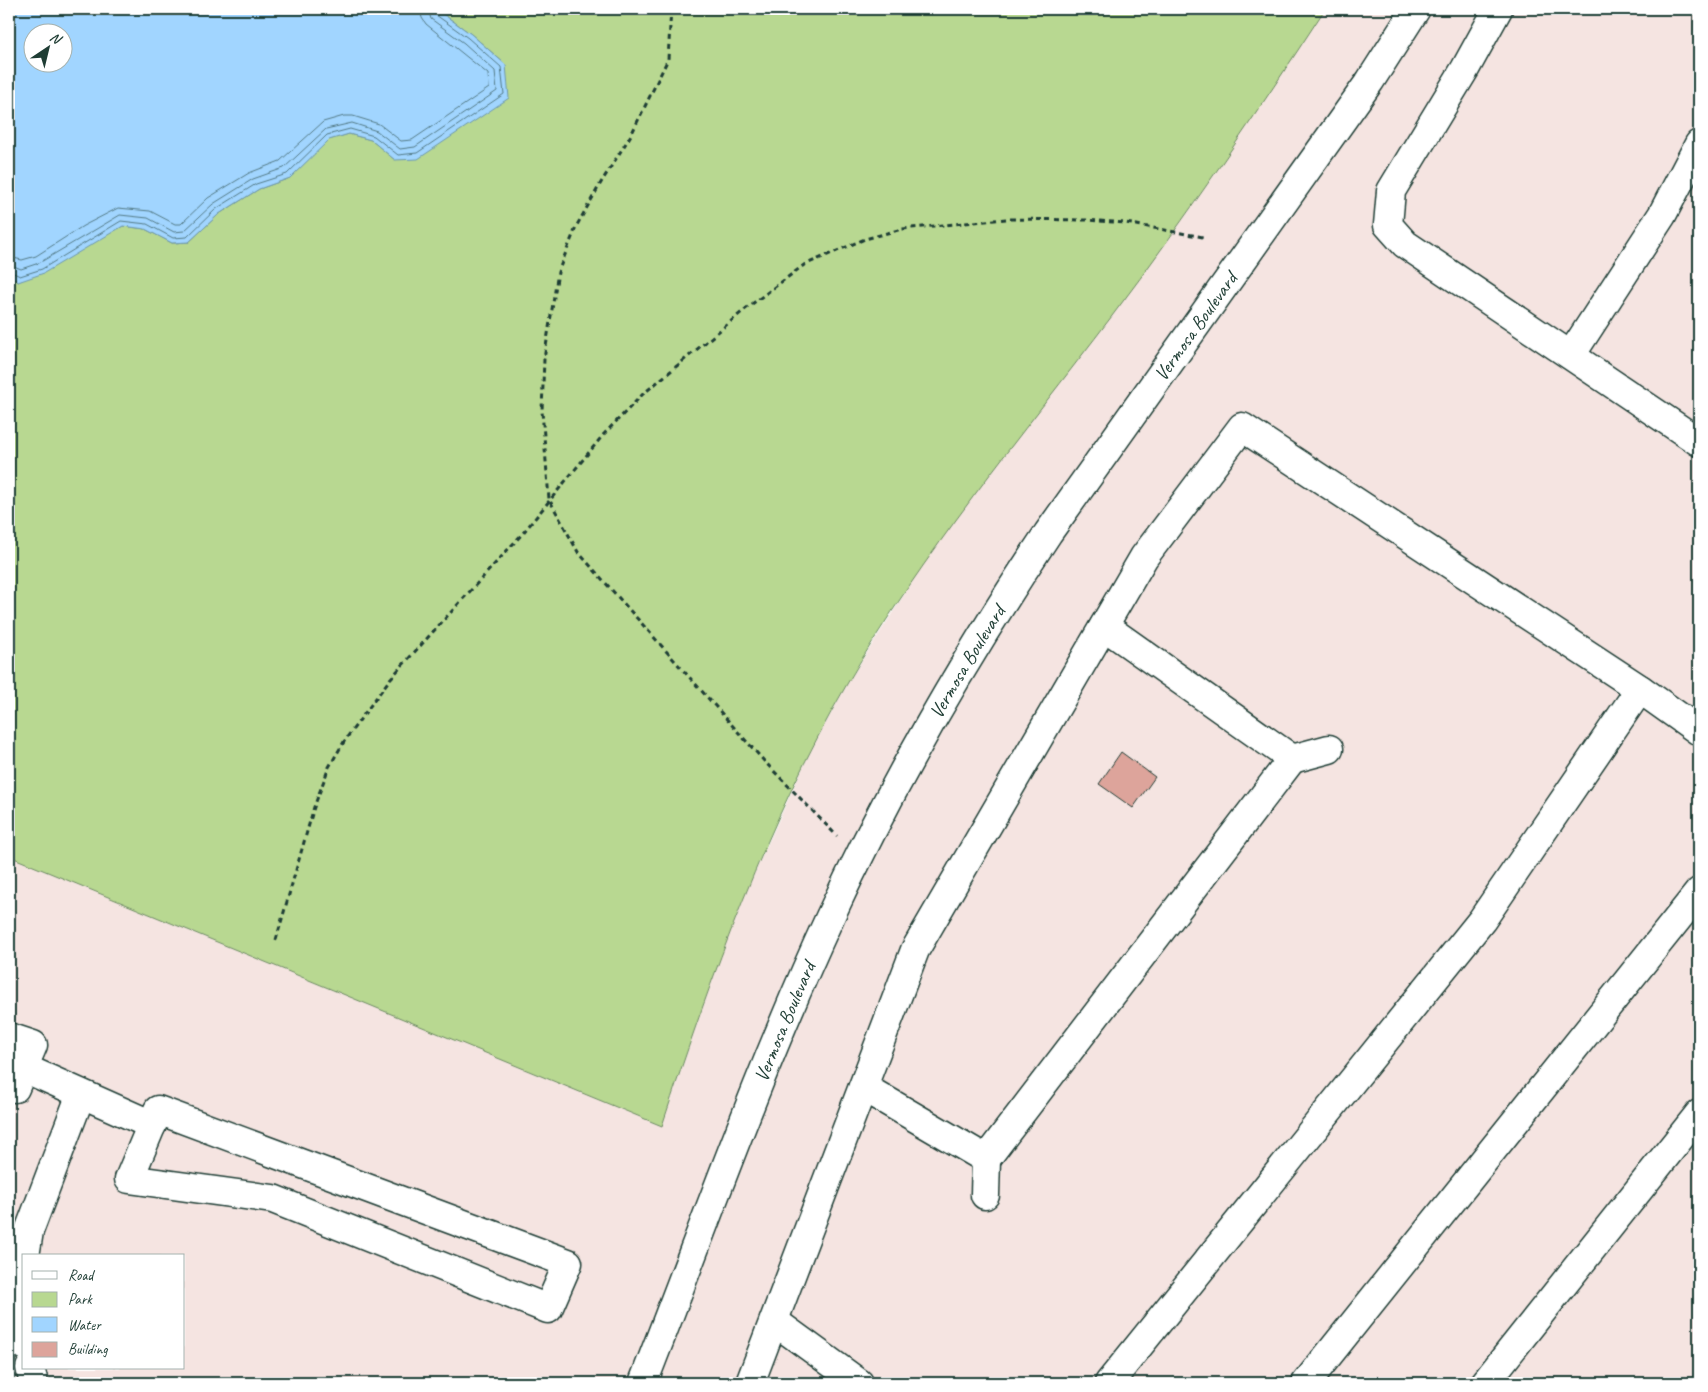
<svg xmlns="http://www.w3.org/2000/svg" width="1708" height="1392" viewBox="0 0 1708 1392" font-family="Caveat,sans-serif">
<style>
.built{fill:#f5e4e1;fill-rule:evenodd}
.green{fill:#b8d891;stroke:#6c8a62}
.water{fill:#a1d5ff;stroke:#6d98ae;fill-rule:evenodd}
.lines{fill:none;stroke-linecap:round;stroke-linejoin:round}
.shore{stroke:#537a85;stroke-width:1}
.building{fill:#dda49b;stroke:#1f3d34}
.minor-casing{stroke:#1f3d34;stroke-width:31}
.secondary-casing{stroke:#1f3d34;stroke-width:31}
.path{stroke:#1f3d34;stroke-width:3;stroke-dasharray:5 4;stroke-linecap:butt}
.minor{stroke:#fff;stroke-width:28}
.secondary{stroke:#fff;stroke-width:28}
.labels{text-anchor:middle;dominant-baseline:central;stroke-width:5;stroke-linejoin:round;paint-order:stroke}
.street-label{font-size:20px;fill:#1f3d34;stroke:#fff}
</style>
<rect width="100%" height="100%" fill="#fff"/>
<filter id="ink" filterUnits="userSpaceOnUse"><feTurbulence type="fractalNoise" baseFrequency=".02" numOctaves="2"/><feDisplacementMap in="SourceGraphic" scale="10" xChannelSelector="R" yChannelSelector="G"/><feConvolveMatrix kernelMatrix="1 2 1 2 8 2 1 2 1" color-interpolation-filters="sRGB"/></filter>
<g filter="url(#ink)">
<path class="built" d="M 1325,9 L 1699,9 L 1699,1383 L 9,1383 L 9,856 L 662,1126 L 714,972 L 743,898 L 809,754 L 847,684 L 932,551 L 979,486 L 1115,312 L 1197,199 ZM 24,1256 L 184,1256 L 184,1368 L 24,1368 Z"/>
<path class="green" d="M 436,9 L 1325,9 C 1257,113 1187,217 1112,316 C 1020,437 923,553 847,684 C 766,824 712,974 662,1126 L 9,856 L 9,274 L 18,282 L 123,226 L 145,229 L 172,243 L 189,242 L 219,214 L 259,189 L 290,178 L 328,140 L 349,134 L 371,140 L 395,160 L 506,65 L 471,34 Z"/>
<path class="water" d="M 9,9 L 436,9 L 471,34 L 506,65 L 509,98 L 418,159 L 395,160 L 371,140 L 349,134 L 329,140 L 290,178 L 259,189 L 219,214 L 189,242 L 172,243 L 145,229 L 123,226 L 44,273 L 18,282 L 9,274 ZM 32,32 L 62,32 L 62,62 L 32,62 Z"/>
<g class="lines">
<g class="shore">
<polyline points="9,257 22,260 36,256 83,226 118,208 150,211 175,224 181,224 208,198 249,173 280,161 323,122 344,116 353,116 379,124 401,141 412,140 489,88 488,74 426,24 422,18 420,9"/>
<polyline points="9,264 21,269 39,263 120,215 148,218 174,232 184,231 213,204 253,179 284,168 326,129 352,123 377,131 400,149 415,147 497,91 495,71 464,43 431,19 428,9"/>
<polyline points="9,271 20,276 42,269 121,221 147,224 173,238 187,237 216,209 256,184 287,174 327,135 350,129 374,136 398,155 417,153 504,94 501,67 468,38 436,15 434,9"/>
</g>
</g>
<polygon class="building" points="1121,752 1155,777 1133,808 1099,784"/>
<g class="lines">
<g class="minor-casing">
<g id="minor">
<polyline points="1498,9 1465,69 1391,191 1388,225 1405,244 1699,442"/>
<polyline points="1571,355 1662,215 1699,144"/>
<polyline points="1292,759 1329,749"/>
<polyline points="9,1037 33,1045 15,1088 9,1086"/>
<polyline points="24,1068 152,1125"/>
<polyline points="863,1087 986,1159 1292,759 1104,626"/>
<polygon points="158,1110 568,1263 548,1309 273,1199 129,1179"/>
<polyline points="985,1195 986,1159"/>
<polyline points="25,1256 29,1231 81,1094"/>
<polyline points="24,1265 20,1288 24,1345"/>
<polyline points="774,1321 859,1383"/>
<polyline points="30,1368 34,1383"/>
<polyline points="750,1383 915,950 1144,557 1242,427 1640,689 1699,731"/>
<polyline points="1109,1383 1482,920 1640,689"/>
<polyline points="1306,1383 1699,892"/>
<polyline points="1485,1383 1699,1114"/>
</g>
</g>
<g class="secondary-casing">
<g id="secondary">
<path id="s1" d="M 643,1383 C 704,1227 760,1068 830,917 C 892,783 966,656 1048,533 L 1370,81 L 1416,9"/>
</g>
</g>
<g class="path">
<polyline points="671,9 668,59 631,135 602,181 577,225 558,272 544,359 542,411 549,499 578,552 764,761 837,836"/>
<polyline points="276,940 314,807 329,767 345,740 390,679 523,533 604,434 643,394 748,307 804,265 865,239 902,229 1006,219 1086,220 1126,223 1203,237"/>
</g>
<use href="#minor" class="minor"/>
<use href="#secondary" class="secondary"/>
</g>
</g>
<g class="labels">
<g class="street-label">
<text stroke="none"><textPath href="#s1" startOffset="1198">Vermosa Boulevard</textPath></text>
<text stroke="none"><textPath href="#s1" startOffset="792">Vermosa Boulevard</textPath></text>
<text stroke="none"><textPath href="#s1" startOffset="388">Vermosa Boulevard</textPath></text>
</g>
</g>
<rect width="1708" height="1392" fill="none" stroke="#fff" stroke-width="30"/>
<rect x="15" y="15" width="1678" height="1362" fill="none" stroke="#1f3d34" stroke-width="2" filter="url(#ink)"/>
<rect x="22" y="1254" width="162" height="115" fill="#ffffff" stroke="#a5b1ae"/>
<rect x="32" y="1271" width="25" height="8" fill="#ffffff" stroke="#a5b1ae"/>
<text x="68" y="1280" font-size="15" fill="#1f3d34">Road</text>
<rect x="32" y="1292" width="25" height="15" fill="#b8d891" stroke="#a5b1ae"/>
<text x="68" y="1304" font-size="15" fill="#1f3d34">Park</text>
<rect x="32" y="1317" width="25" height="15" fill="#a1d5ff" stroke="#a5b1ae"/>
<text x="68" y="1330" font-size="15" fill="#1f3d34">Water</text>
<rect x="32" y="1342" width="25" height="15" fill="#dda49b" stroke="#a5b1ae"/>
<text x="68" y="1354" font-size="15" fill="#1f3d34">Building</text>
<g transform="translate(48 48) rotate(35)"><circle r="24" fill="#ffffff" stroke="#a5b1ae"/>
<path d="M0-4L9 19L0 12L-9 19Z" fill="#1f3d34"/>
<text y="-8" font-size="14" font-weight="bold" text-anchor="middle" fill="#1f3d34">N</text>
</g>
</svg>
